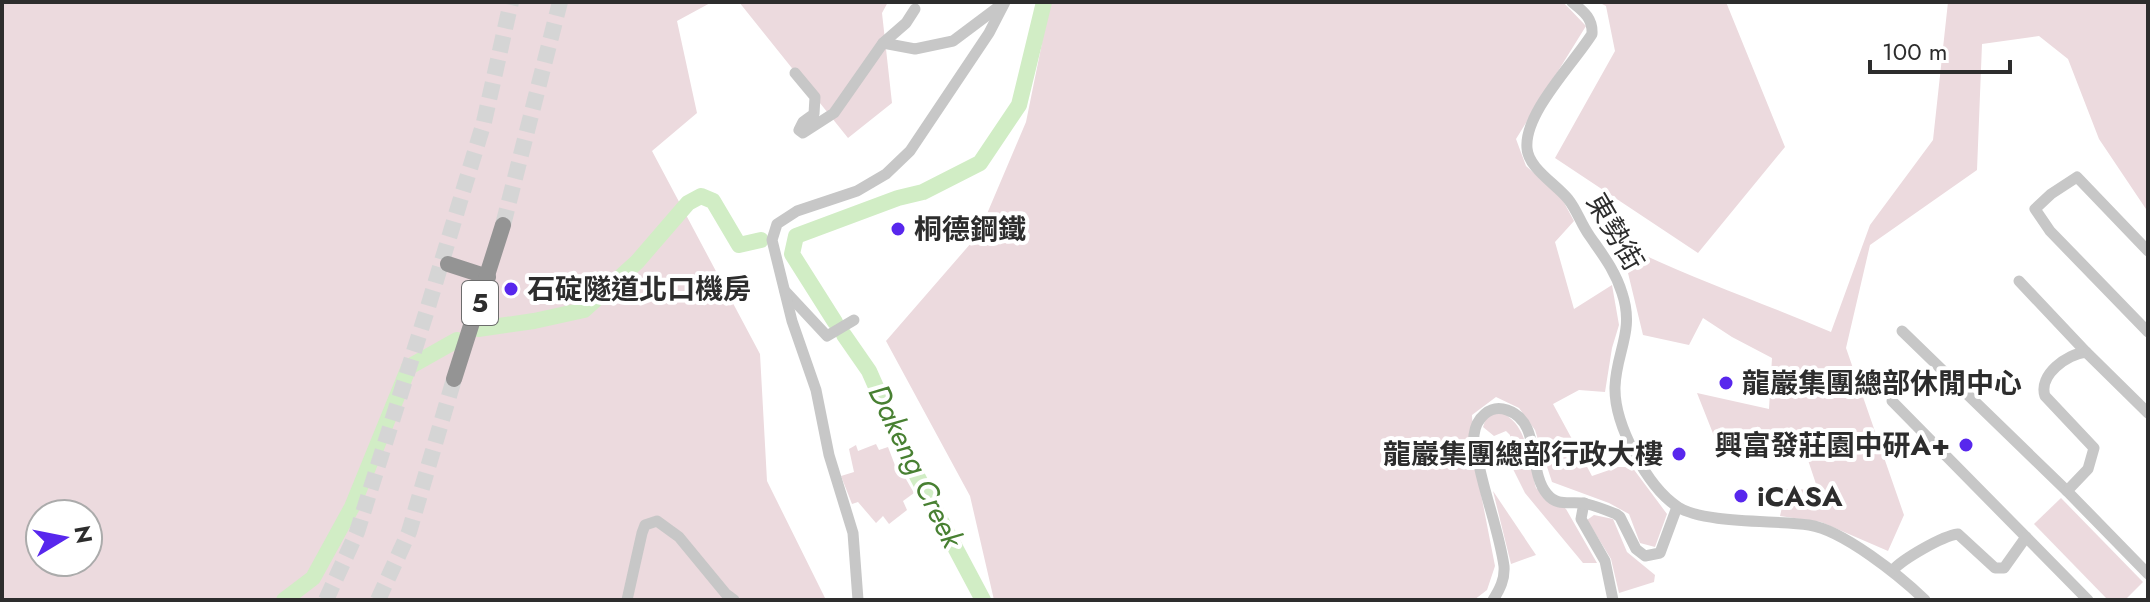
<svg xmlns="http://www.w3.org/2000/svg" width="2150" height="602" viewBox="0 0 2150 602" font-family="Jost,'Noto Sans TC',sans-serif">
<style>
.green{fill:#ecdade;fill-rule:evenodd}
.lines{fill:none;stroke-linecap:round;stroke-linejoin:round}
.river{stroke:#d1edc5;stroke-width:16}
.highway-tunnel{stroke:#d5d5d5;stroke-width:16;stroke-dasharray:16 8;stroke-linecap:butt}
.minor{stroke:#c7c7c7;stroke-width:11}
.highway{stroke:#949494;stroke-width:16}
.poi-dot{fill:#5827ed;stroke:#fff;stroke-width:3}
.labels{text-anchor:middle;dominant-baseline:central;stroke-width:8;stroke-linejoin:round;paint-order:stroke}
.shield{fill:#fff;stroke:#6c6c6c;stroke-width:2}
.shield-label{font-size:26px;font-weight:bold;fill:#2d2d2d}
.poi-label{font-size:28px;font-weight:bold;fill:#2d2d2d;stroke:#fff;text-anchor:start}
.street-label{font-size:28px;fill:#2d2d2d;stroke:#fff}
.water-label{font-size:30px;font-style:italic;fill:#488032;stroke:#fff}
</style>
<rect width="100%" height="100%" fill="#fff"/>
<g class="green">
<path d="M 2,2 L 712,2 L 677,21 L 697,113 L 652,151 L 760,354 L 767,481 L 826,600 L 2,600 ZM 40,514 L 88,514 L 88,562 L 40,562 Z"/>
<polygon points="739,2 888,2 882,13 892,103 848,138"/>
<polygon points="1044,2 1563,2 1586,26 1516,139 1526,166 1561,197 1574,221 1555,242 1574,309 1612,285 1619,325 1612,348 1605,392 1579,390 1553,404 1592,476 1618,467 1632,467 1667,514 1655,547 1640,543 1629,514 1609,503 1552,482 1535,430 1519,408 1496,397 1472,415 1474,458 1495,566 1487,590 1474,600 994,600 970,496 886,341 978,235 1026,122 1042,43"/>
<polygon points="1598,2 1726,2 1785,147 1698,253 1555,158 1615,51 1606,6"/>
<path d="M 1948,2 L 2148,2 L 2148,212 L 2099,139 L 2068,59 L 2039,36 L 1982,44 L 1977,170 L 1870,245 L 1846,348 L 1904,515 L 1888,551 L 1821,522 L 1780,516 L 1786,489 L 1818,490 L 1806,454 L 1716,441 L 1697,393 L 1769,409 L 1772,358 L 1732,337 L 1703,318 L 1689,345 L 1643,335 L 1628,273 L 1642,254 C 1704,283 1768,305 1831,332 L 1870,225 L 1933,140 Z"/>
<path d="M 1496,411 C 1529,420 1528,460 1536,488 L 1566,509 L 1597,563 L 1583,563 L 1525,493 L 1510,463 L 1510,435 L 1506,431 L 1494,436 L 1483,427 L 1486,418 Z"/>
<polygon points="876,444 879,450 888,447 896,468 899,467 914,493 903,501 907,510 889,524 883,516 876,523 858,502 852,504 841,476 854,472 849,449 856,445 858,451"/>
<polygon points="1493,491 1536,555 1511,564"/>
<polygon points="2061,498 2143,582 2125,600 2108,600 2034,524"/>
<polygon points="1594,515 1613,519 1627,552 1655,575 1654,582 1619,593 1611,559 1587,520"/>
</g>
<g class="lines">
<g class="river">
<polyline points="835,322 792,254 796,236 898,198 923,192 980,163 1019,105 1044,2"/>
<polyline points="478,329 534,321 584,310 637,262 688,203 701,196 713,201 739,245 761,240"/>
<polyline points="844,335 869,371 907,457 983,600"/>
<polyline points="284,600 313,578 352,507 409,367 457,340"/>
</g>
<g class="highway-tunnel">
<polyline points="503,225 560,2"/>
<polyline points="326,600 357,532 428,307 484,122 511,2"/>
<polyline points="378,600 409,532 454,379"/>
</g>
<g class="minor">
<path d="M 1572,2 C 1583,11 1593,18 1592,34 C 1574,63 1524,113 1527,148 C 1528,168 1556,184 1568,199 C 1577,210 1581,224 1589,235 C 1602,254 1615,270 1622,293 C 1635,331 1616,352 1615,387 C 1614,424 1647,487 1678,507 C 1705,524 1775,520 1809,525 C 1843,530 1900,576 1925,600"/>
<polyline points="883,43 915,49 953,41 1001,5"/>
<polyline points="795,73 815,97 814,114 803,122 799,130 803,133 834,113 883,43 906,23 915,9"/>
<polyline points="2148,251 2077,177 2051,194 2035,209 2050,231 2148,332"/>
<polyline points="2019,281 2086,352"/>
<polyline points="785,291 827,336 854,320"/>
<polyline points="1902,331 2067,491"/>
<polyline points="1892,401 2088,600"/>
<path d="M 2148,413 L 2086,352 C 2067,354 2038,375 2045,396 L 2094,448 L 2088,469 L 2067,491 L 2148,574"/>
<polyline points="1584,503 1581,519 1605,561 1613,600"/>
<path d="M 1893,570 C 1903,559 1942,536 1958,534 L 1995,568 L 2004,568 L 2026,537"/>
<polyline points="627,600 642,533 645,525 657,521 679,537 726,594 734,600"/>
<polyline points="858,600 853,533 829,455 816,390 792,321 772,240 777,224 797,211 857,191 886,174 910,151 989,33 1005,2"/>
<path d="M 1493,600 C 1500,589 1505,579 1504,566 C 1499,532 1486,499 1479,465 C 1477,456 1473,445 1474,435 C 1476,418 1490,404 1507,410 C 1542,422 1527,470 1547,494 C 1558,508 1573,500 1587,504 C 1596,506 1606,510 1616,514 L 1620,517 L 1636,549 L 1645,556 L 1660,553 L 1677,507"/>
</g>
<g class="highway">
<polyline points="448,264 488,277"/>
<polyline points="454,379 503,225"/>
</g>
</g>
<g class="poi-dot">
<circle cx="898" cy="229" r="8"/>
<circle cx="511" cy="289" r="8"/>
<circle cx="1726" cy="383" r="8"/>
<circle cx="1966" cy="445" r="8"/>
<circle cx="1679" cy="454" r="8"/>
<circle cx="1741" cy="496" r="8"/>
</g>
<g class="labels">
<rect class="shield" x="462" y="281" width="36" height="44" rx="6"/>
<g class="shield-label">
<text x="480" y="303">5</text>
</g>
<g class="poi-label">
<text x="914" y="229">桐德鋼鐵</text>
<text x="527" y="289">石碇隧道北口機房</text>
<text x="1742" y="383">龍巖集團總部休閒中心</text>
<text x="1950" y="445" text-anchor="end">興富發莊園中研A+</text>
<text x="1663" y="454" text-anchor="end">龍巖集團總部行政大樓</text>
<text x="1757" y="496">iCASA</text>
</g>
<g class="street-label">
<text transform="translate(1615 232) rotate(60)">東勢街</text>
</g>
<g class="water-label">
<text transform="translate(916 466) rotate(64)">Dakeng Creek</text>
</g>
</g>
<rect width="2150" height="602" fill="none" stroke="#2d2d2d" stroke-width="8"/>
<g transform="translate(64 538) rotate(80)"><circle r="38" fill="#ffffff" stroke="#ababab" stroke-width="2"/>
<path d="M0-6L14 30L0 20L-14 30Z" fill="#5827ed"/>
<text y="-12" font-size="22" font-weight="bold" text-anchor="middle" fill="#2d2d2d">N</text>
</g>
<path d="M1870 60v12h140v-12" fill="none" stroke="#2d2d2d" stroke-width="4"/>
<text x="1882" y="60" font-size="24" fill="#2d2d2d" stroke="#ffffff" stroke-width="6" paint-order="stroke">100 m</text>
</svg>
